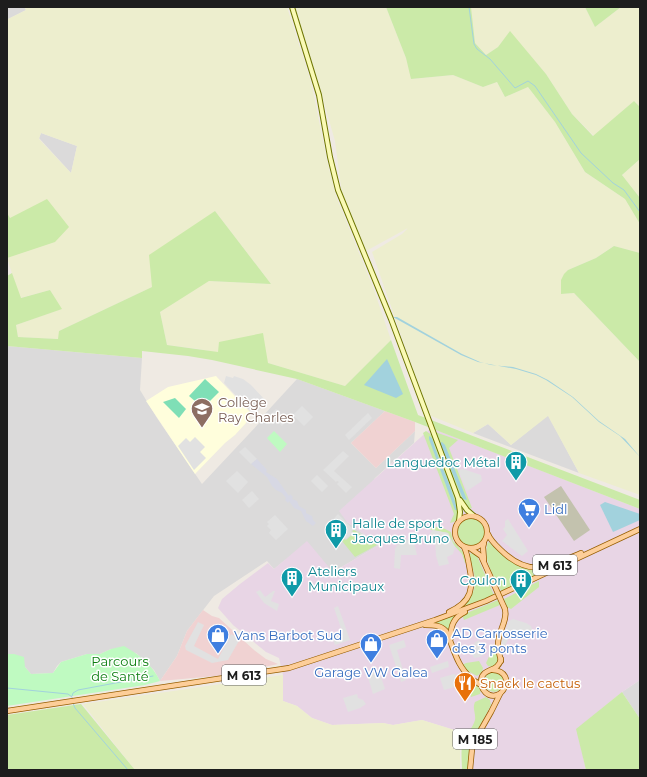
<svg xmlns="http://www.w3.org/2000/svg" width="647" height="777" viewBox="0 0 647 777" font-family="Montserrat,sans-serif">
<style>
.residential{fill:#dbdada}
.commercial{fill:#f0d2d2}
.industrial{fill:#e8d5e5}
.education{fill:#fffedc}
.construction{fill:#c3c2ae}
.farmland{fill:#edeece;fill-rule:evenodd}
.grass{fill:#cbeaa8}
.park{fill:#bffac1}
.pitch{fill:#7fdfb6}
.parking{fill:#e1e1e1}
.plaza{fill:#d7d8e4}
.water{fill:#a2d2dd}
.lines{fill:none;stroke-linecap:round;stroke-linejoin:round}
.stream{stroke:#a2d2dd;stroke-width:1}
.secondary-casing{stroke:#6e7603;stroke-width:6}
.primary-casing{stroke:#975e00;stroke-width:6}
.secondary{stroke:#fafab5;stroke-width:4}
.primary{stroke:#fdce99;stroke-width:4.5}
.primary-bridge-casing{stroke:#975e00;stroke-width:6;stroke-linecap:butt}
.primary-bridge{stroke:#fdce99;stroke-width:4.5}
.labels{text-anchor:middle;dominant-baseline:central;stroke-width:3;stroke-linejoin:round;paint-order:stroke}
.shield{fill:#fff;stroke:#616161;stroke-width:1}
.shield-label{font-size:12px;font-weight:bold;fill:#1d1d1d}
.education-label{font-size:13px;fill:#785e54;stroke:#fff;text-anchor:start}
.culture-label{font-size:13px;fill:#0d838f;stroke:#fff;text-anchor:end}
.shop-label{font-size:13px;fill:#366cbe;stroke:#fff;text-anchor:start}
.park-label{font-size:13px;fill:#0a7d0e;stroke:#fff}
.food-label{font-size:13px;fill:#c56008;stroke:#fff;text-anchor:start}
</style>
<rect width="100%" height="100%" fill="#efeae3"/>
<g class="residential">
<polygon points="7,7 24,7 26,10 8,19 7,21"/>
<polygon points="41,133 77,146 71,173 39,138"/>
<polygon points="7,346 142,358 140,390 157,418 202,484 263,419 262,417 297,379 385,411 351,443 376,468 415,431 414,443 375,478 347,522 379,545 333,572 285,560 274,569 267,561 214,596 187,631 177,656 160,681 154,670 136,653 111,649 100,654 87,654 61,662 57,666 53,673 31,674 14,654 7,654"/>
<polygon points="548,415 579,473 473,433 488,424 511,445"/>
<polygon points="640,680 640,719 622,692"/>
</g>
<g class="commercial">
<polygon points="385,411 415,422 415,431 376,468 351,443"/>
<polygon points="203,610 212,616 219,618 254,650 266,659 278,664 227,675 160,681 177,656 187,631"/>
</g>
<polygon class="industrial" points="431,428 640,509 640,680 622,692 577,729 586,770 471,770 471,760 464,733 422,720 393,725 383,723 332,725 312,718 297,706 283,701 283,675 279,658 266,652 233,625 218,608 222,599 240,584 268,563 274,569 307,541 333,572 379,545 347,522 339,511"/>
<polygon class="education" points="216,376 249,411 251,414 246,423 235,435 225,443 195,474 146,401 168,387"/>
<polygon class="construction" points="561,486 590,530 574,541 544,497"/>
<g class="farmland">
<path d="M 24,7 L 287,7 L 311,82 L 327,160 L 336,196 L 374,290 L 391,340 L 345,386 L 268,363 L 199,349 L 167,345 L 160,312 L 193,290 L 209,281 L 271,284 L 215,211 L 152,287 L 59,331 L 59,339 L 18,337 L 16,325 L 61,309 L 50,290 L 20,298 L 7,258 L 10,219 L 7,213 L 7,21 L 8,19 L 26,10 ZM 41,133 L 77,146 L 71,173 L 39,139 Z"/>
<polygon points="294,7 386,7 406,58 412,79 453,75 483,87 497,82 505,97 528,87 555,122 585,172 625,199 640,224 640,253 614,246 596,258 568,270 561,294 574,293 640,362 640,495 579,473 548,416 511,445 488,424 473,433 429,415 372,252 402,234 408,228 366,251 342,194 335,141 321,92"/>
<polygon points="471,7 585,7 595,27 621,7 640,7 640,107 634,101 594,136 572,114 546,74 510,32 498,47 486,55 475,43"/>
<polygon points="640,159 640,198 622,175"/>
<polygon points="283,675 283,701 297,706 312,718 332,725 383,723 393,725 422,720 464,733 460,742 460,770 135,770 83,704"/>
</g>
<g class="grass">
<polygon points="386,7 471,7 475,43 486,55 498,47 510,31 546,74 572,114 593,136 634,101 640,107 640,159 622,175 640,198 640,224 625,199 585,172 555,122 528,87 505,97 497,82 483,87 453,75 411,79 406,58"/>
<polygon points="585,7 621,7 595,27"/>
<polygon points="47,199 69,227 55,242 7,258 7,213 10,218"/>
<polygon points="215,211 271,284 209,281 160,312 167,345 218,352 219,342 263,333 268,363 345,386 391,340 418,415 640,500 640,509 415,422 297,379 212,360 188,356 142,351 142,358 7,346 7,276 12,273 21,298 50,290 62,309 16,325 18,337 58,339 59,331 152,287 149,255"/>
<polygon points="614,246 640,253 640,362 574,293 561,294 561,280 564,274 568,270 596,258"/>
<path d="M 426,431 L 433,436 C 440,456 461,499 458,519 L 454,522 L 450,523 L 454,514 L 423,433 Z"/>
<polygon points="435,432 458,440 449,448 472,508 468,509 461,499"/>
<circle cx="471" cy="532" r="14"/>
<polygon points="430,526 443,528 451,532 453,541 465,554 466,563 465,563 462,554 452,543 448,533 431,530"/>
<polygon points="354,530 377,545 355,557 342,541 344,539 346,540 354,533 352,531"/>
<path d="M 488,542 C 494,545 498,551 503,555 C 517,566 530,571 548,569 L 548,570 L 502,592 C 494,577 482,559 488,542 Z"/>
<path d="M 473,553 L 477,556 L 494,595 L 460,608 C 482,589 475,578 469,554 Z"/>
<polygon points="539,581 539,587 511,609 507,607 504,599"/>
<polygon points="498,600 500,605 464,620 462,615"/>
<path d="M 456,615 L 450,623 L 449,630 L 448,630 C 443,625 440,624 433,623 Z"/>
<polygon points="495,644 499,659 498,663 492,667 488,666 486,663"/>
<polygon points="479,661 483,668 482,672 477,676 466,670 462,665 466,663"/>
<circle cx="494" cy="682" r="10"/>
<polygon points="464,677 479,686 481,689 480,694 471,697"/>
<polygon points="622,692 640,719 640,770 586,770 576,729"/>
<path d="M 486,697 L 490,700 L 491,705 C 480,726 469,745 468,770 L 462,770 C 462,761 460,747 464,739 C 467,732 473,728 475,720 C 476,713 472,709 475,702 Z"/>
<polygon points="81,704 135,770 7,770 7,715"/>
</g>
<g class="park">
<polygon points="274,431 287,444 280,452 267,438"/>
<path d="M 124,646 C 140,655 152,665 160,681 L 145,685 L 7,706 L 7,654 L 14,654 L 24,657 L 25,667 L 31,674 L 53,673 L 61,662 L 87,654 L 100,654 L 111,649 Z"/>
</g>
<g class="pitch">
<polygon points="205,379 219,392 203,408 189,396"/>
<polygon points="175,398 186,409 179,418 163,402"/>
</g>
<g class="parking">
<polygon points="226,376 233,378 234,376 243,379 251,385 267,402 254,415 224,383"/>
<polygon points="302,406 313,417 304,426 293,415"/>
<polygon points="276,409 287,420 282,426 270,415"/>
<polygon points="368,413 372,418 349,440 345,435"/>
<polygon points="195,437 205,447 200,452 206,458 194,470 178,446 186,438 190,442"/>
<polygon points="245,447 257,459 251,464 239,452"/>
<polygon points="343,451 349,456 334,471 352,487 346,493 337,484 339,482 337,481 336,482 323,470"/>
<polygon points="463,469 481,475 482,481 467,491 458,470"/>
<polygon points="237,471 248,482 238,493 226,481"/>
<polygon points="317,475 328,486 322,492 311,481"/>
<polygon points="252,491 259,499 249,508 242,500"/>
<polygon points="338,514 353,529 351,531 352,533 346,539 344,537 341,540 327,526"/>
<polygon points="275,515 288,529 276,540 269,533 271,530 267,526 269,524 267,522"/>
<polygon points="508,519 528,551 522,556 502,541 507,535 503,529 505,527 505,521"/>
<polygon points="433,530 448,533 455,547 453,554 447,557 449,564 439,566 436,556 435,539 430,533"/>
<polygon points="406,539 409,540 413,539 417,555 401,555 400,569 394,568 395,549 398,544"/>
<polygon points="260,590 265,597 273,591 275,591 271,601 279,604 277,611 264,603 256,592"/>
<polygon points="338,606 350,640 335,645 332,637 343,634 334,608"/>
<polygon points="513,619 526,623 531,626 534,635 521,639 518,630 511,633 504,648 501,644 503,636 509,621"/>
<polygon points="198,622 204,625 194,646 218,659 231,634 240,639 228,660 212,663 186,650 185,646"/>
<polygon points="404,640 406,647 397,650 406,680 401,682 389,645"/>
<polygon points="479,640 485,653 480,657 474,658 470,650 476,647 474,643"/>
<polygon points="448,661 449,667 432,673 430,667"/>
<polygon points="379,671 385,689 373,694 367,674"/>
<polygon points="454,674 459,677 461,685 444,690 440,678"/>
<polygon points="357,694 358,698 363,700 366,704 360,708 348,712 343,698"/>
</g>
<polygon class="plaza" points="257,459 267,470 266,472 277,479 289,496 290,494 293,497 292,499 297,501 299,506 306,510 306,513 312,516 313,520 316,523 313,526 306,521 301,511 294,508 289,501 288,503 285,500 286,498 282,493 276,490 272,486 267,477 251,464"/>
<g class="water">
<polygon points="393,317 397,317 462,354 480,362 491,365 513,367 536,374 548,380 573,397 599,421 625,439 640,457 620,436 599,422 572,397 546,380 536,375 516,369 478,362 461,355"/>
<polygon points="387,359 403,394 396,398 364,385"/>
<path d="M 429,436 L 432,438 C 439,463 452,485 457,510 L 455,510 L 429,439 Z"/>
<polygon points="442,442 445,445 467,500 463,499 440,443"/>
<polygon points="605,502 640,514 640,520 613,532 600,505"/>
</g>
<g class="lines">
<g class="stream">
<polyline points="469,7 474,44 477,49 490,59 515,88 528,81 535,86 581,153 613,183 624,190 640,212"/>
<polyline points="7,688 68,694 72,697 73,700"/>
<polyline points="72,696 73,693 78,690 153,676"/>
<polyline points="73,703 75,708 128,770"/>
</g>
<g class="secondary-casing">
<g id="secondary">
<polyline points="292,7 319,95 330,157 338,190 391,319 458,498 460,512 459,521"/>
<polyline points="460,500 467,510 474,516"/>
</g>
</g>
<g class="primary-casing">
<g id="primary">
<circle cx="471" cy="532" r="16"/>
<path d="M 488,534 C 491,542 498,547 504,553 C 532,578 551,566 581,553"/>
<polyline points="471,549 481,556 491,578"/>
<polyline points="484,560 483,547 484,543"/>
<path d="M 449,612 C 472,602 474,588 469,565 C 468,559 467,553 464,547"/>
<path d="M 425,625 C 434,625 440,625 446,631 C 454,648 456,665 471,678 C 474,681 478,683 481,685"/>
<path d="M 451,638 C 450,626 454,617 465,612"/>
<path d="M 501,661 C 500,656 498,651 498,646 C 497,632 508,622 505,609"/>
<path d="M 493,670 C 519,672 501,707 485,692 C 482,689 481,684 481,680 C 483,667 498,673 501,659"/>
<polyline points="7,711 289,668 435,620 486,601 640,529"/>
<polyline points="470,770 472,749 475,740 491,712 500,694"/>
</g>
</g>
<use href="#secondary" class="secondary"/>
<use href="#primary" class="primary"/>
<g class="primary-bridge-casing">
<polyline id="primary-bridge" points="491,578 505,609"/>
</g>
<use href="#primary-bridge" class="primary-bridge"/>
</g>
<defs>
<g id="school-pin" transform="scale(1.15)"><path d="M0 17L-7.5 6A9.5 9.5 0 1 1 7.5 6Z" fill="#8d6e63" stroke="#fff"/><path d="M0-5L7-2L0 1L-7-2ZM-4 1L0 2.5L4 1V4Q0 6-4 4Z" fill="#fff"/></g>
<g id="building-pin" transform="scale(1.15)"><path d="M0 17L-7.5 6A9.5 9.5 0 1 1 7.5 6Z" fill="#0f9aa8" stroke="#fff"/><path d="M-4-6H4V6H1V3H-1V6H-4ZM-2.5-4.3h1.7v1.8h-1.7ZM.8-4.3h1.7v1.8H.8ZM-2.5-1h1.7V.8h-1.7ZM.8-1h1.7V.8H.8Z" fill="#fff"/></g>
<g id="supermarket-pin" transform="scale(1.15)"><path d="M0 17L-7.5 6A9.5 9.5 0 1 1 7.5 6Z" fill="#3f7fe0" stroke="#fff"/><path d="M-6-5.5h2.5l.6 2H6L4.5 2H-2.5L-4.4-4H-6ZM-1.5 3.2a1.3 1.3 0 1 0 .1 0ZM3 3.2a1.3 1.3 0 1 0 .1 0Z" fill="#fff"/></g>
<g id="shop-pin" transform="scale(1.15)"><path d="M0 17L-7.5 6A9.5 9.5 0 1 1 7.5 6Z" fill="#3f7fe0" stroke="#fff"/><path d="M-5-2.5h2.3a2.7 3.5 0 0 1 5.4 0H5L5.5 6h-11ZM-1.5-2.5h3a1.5 2.3 0 0 0-3 0Z" fill="#fff"/></g>
<g id="restaurant-pin" transform="scale(1.15)"><path d="M0 17L-7.5 6A9.5 9.5 0 1 1 7.5 6Z" fill="#e8710a" stroke="#fff"/><path d="M-5-6h1v4h1v-4h1v4h1v-4h1v5L-1.5 .5V6h-2V.5L-5-1ZM5-6V6H3V1.5H1.5Q1.5-4 5-6Z" fill="#fff"/></g>
</defs>
<g fill-rule="evenodd">
<use href="#school-pin" x="202" y="409"/>
<use href="#building-pin" x="516" y="462"/>
<use href="#supermarket-pin" x="529" y="509"/>
<use href="#building-pin" x="336" y="530"/>
<use href="#building-pin" x="292" y="578"/>
<use href="#building-pin" x="521" y="580"/>
<use href="#shop-pin" x="218" y="635"/>
<use href="#shop-pin" x="437" y="640"/>
<use href="#shop-pin" x="371" y="644"/>
<use href="#restaurant-pin" x="465" y="683"/>
</g>
<g class="labels">
<g class="shield">
<rect x="533" y="555" width="44" height="20" rx="3"/>
<rect x="222" y="665" width="44" height="20" rx="3"/>
<rect x="453" y="729" width="44" height="20" rx="3"/>
</g>
<g class="shield-label">
<text x="555" y="565">M 613</text>
<text x="244" y="675">M 613</text>
<text x="475" y="739">M 185</text>
</g>
<g class="education-label">
<text x="218" y="402">Collège<tspan x="218" dy="15">Ray Charles</tspan></text>
</g>
<g class="culture-label">
<text x="500" y="462">Languedoc Métal</text>
<text x="352" y="523" text-anchor="start">Halle de sport<tspan x="352" dy="15">Jacques Bruno</tspan></text>
<text x="308" y="571" text-anchor="start">Ateliers<tspan x="308" dy="15">Municipaux</tspan></text>
<text x="506" y="580">Coulon</text>
</g>
<g class="shop-label">
<text x="544" y="509">Lidl</text>
<text x="452" y="633">AD Carrosserie<tspan x="452" dy="15">des 3 ponts</tspan></text>
<text x="234" y="635">Vans Barbot Sud</text>
<text x="371" y="672" text-anchor="middle">Garage VW Galea</text>
</g>
<g class="park-label">
<text x="120" y="661">Parcours<tspan x="120" dy="15">de Santé</tspan></text>
</g>
<g class="food-label">
<text x="480" y="683">Snack le cactus</text>
</g>
</g>
<rect width="647" height="777" fill="none" stroke="#1d1d1d" stroke-width="16"/>
</svg>
